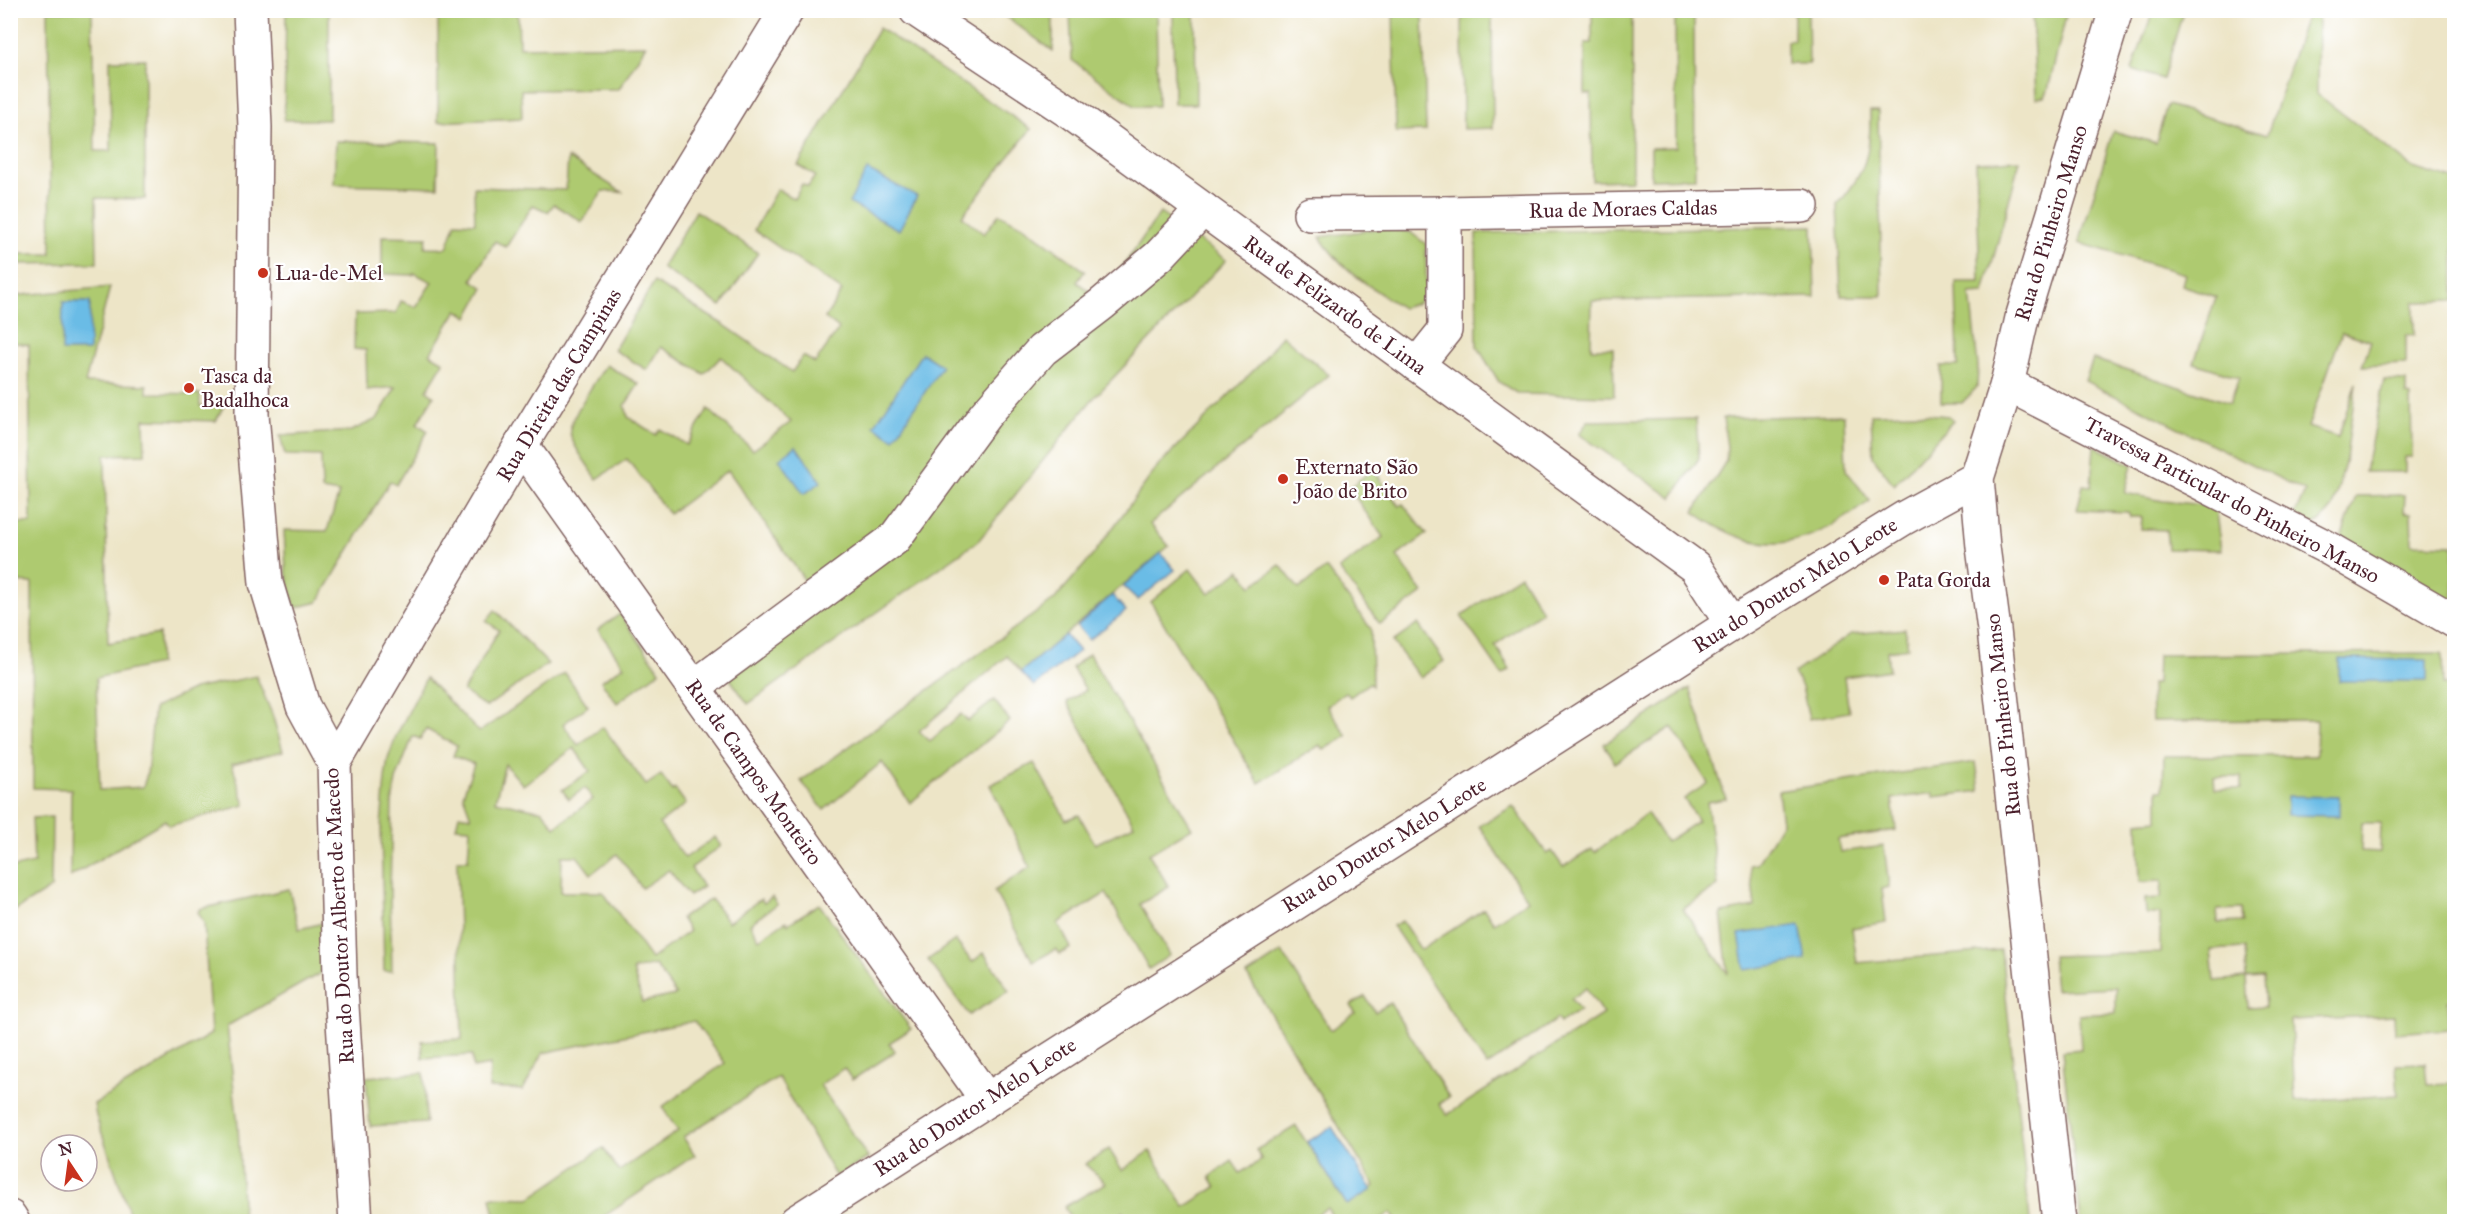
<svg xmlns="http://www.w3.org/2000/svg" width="2465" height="1232" viewBox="0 0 2465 1232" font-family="'IM FELL Great Primer',serif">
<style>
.green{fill:#aeca70;stroke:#7c744e;stroke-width:1.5;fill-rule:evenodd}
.water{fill:#6bbce6;stroke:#5a6e88;stroke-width:1.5}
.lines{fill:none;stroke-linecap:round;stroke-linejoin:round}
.minor-casing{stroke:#836462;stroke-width:36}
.minor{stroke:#fff;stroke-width:33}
.poi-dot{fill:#c8321e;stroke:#fff;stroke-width:2}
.labels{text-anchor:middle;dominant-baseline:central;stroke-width:4.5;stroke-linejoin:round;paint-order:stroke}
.street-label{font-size:21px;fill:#4a1f2b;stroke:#fff}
.poi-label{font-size:21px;fill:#4a1f2b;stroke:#fff;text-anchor:start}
</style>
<rect width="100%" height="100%" fill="#fff"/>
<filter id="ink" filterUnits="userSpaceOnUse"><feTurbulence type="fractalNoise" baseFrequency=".0167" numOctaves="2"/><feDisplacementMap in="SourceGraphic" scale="12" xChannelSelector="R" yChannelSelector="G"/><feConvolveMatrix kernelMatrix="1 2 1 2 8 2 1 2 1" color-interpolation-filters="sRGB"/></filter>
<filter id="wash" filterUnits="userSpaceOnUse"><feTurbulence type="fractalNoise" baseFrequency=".008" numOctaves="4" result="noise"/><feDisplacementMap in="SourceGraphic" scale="24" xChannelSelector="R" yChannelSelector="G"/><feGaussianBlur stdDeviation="1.35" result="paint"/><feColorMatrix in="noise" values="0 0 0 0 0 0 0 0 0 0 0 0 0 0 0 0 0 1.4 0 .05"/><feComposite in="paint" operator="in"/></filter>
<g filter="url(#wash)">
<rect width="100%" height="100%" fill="#ede5c7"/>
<g class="green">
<polygon points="48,11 92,11 95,151 111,151 110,60 145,59 145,199 96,198 97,263 11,264 11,254 51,254"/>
<polygon points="286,11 329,11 329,120 284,120"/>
<polygon points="469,11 518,13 519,47 646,45 619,89 521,90 522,118 438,122 438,11"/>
<polygon points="1393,11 1423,11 1426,131 1396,132"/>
<polygon points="1462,11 1492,11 1493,128 1463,129"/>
<polygon points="1592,11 1632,11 1632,180 1592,181 1591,94 1585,94 1585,43 1592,43"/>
<polygon points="1675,11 1694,11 1695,178 1651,179 1651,148 1676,147"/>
<polygon points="1794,11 1808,11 1809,64 1787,64 1787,41 1794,40"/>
<polygon points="2064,11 2067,12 2048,90 2045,97 2036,98 2032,11"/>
<polygon points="2180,11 2183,12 2163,79 2132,70 2153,11"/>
<polygon points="2308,11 2318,11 2317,94 2413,168 2454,180 2454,301 2414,302 2414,335 2406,335 2406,364 2362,366 2371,341 2342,332 2308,427 2338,437 2356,383 2346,459 2333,507 2320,522 2306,527 2293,519 2305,491 2085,381 2093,359 2230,403 2239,377 2194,363 2216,297 2182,285 2185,274 2079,243 2113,131 2156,143 2167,105 2267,135"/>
<polygon points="1156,12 1158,106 1135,106 1072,60 1070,13"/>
<polygon points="1173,12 1195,12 1196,104 1174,104"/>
<polygon points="1001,13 1053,13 1053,51"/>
<path d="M 879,28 L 1031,129 L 962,216 L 984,234 L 999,214 L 1023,226 L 1085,271 L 1077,282 L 1100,299 L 1160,213 L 1226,260 L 1091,401 L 979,540 L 748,704 L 727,675 L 810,588 L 728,470 L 669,514 L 627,459 L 597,479 C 590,468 569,442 570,430 C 570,418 598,377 606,365 L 639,384 L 625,405 L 628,417 L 656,435 L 660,429 L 687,445 L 708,409 L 753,450 L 791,422 L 721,357 L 704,374 L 661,347 L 647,370 L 614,350 L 654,282 L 724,325 L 792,372 L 803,356 L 815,363 L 839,329 L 825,318 L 842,291 L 754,230 L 777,189 L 794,199 L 802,184 L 808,187 L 815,176 L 798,165 Z"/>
<path d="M 1870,111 L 1878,111 L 1882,296 L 1841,296 L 1837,205 C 1866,173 1871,153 1870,111 Z"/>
<polygon points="336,141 439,143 438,187 334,184"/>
<polygon points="568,158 622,192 603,191 582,222 554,204 548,212 533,205 506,247 495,241 472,280 484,288 468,317 457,310 430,354 444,362 427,390 434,396 417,424 428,431 396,485 390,481 318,602 295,608 286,571 284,530 327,531 339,493 322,490 321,456 285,455 280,436 351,431 377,419 396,387 367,390 366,350 354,349 355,314 396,313 401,301 416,307 432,282 414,273 413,275 382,274 382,236 427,237 425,247 447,248 456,222 475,223 474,187 566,190"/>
<polygon points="2020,160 1984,293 1970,294 1978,366 1977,387 1962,403 1941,403 1941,366 1958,366 1956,282 1980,282 1976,162"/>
<polygon points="696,211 758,253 721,306 662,268"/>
<polygon points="1813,226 1815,297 1592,301 1591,348 1613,348 1614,396 1518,394 1499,382 1477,346 1476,233"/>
<path d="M 1383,228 L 1410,232 L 1426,244 L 1426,293 L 1418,303 L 1402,308 C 1372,288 1339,268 1320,237 Z"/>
<polygon points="110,287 85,383 147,385 147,393 200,394 200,406 224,405 216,421 144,419 145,454 105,455 108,643 159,634 159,664 96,678 100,790 143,787 147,774 154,708 194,689 256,676 272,714 283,751 232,764 245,805 169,826 165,820 70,877 71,789 33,788 32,583 13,582 13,523 31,523 29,345 11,342 11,296"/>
<polygon points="1282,335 1329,375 1150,524 1169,546 1021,672 1007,656 919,731 930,741 961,714 968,721 994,700 1010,721 910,803 882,762 824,810 801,781 1054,600 1093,555 1159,465 1260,364"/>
<polygon points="2384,380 2406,381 2406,395 2411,396 2412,457 2405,457 2405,472 2365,472"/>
<polygon points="1916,413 1948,416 1953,421 1894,485 1873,457 1871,414"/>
<path d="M 1844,415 L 1846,470 L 1870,501 C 1805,548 1762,561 1694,512 L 1726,461 L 1727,447 L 1723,418 Z"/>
<polygon points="1696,419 1699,458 1672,498 1579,434 1588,421"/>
<polygon points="2094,446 2132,465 2125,493 2163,501 2215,506 2221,550 2168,549 2166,530 2141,529 2142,517 2130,517 2128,512 2077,510 2083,485 2091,486"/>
<polygon points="1373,469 1399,506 1403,504 1427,534 1397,556 1423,593 1380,624 1339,569 1383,537 1349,488"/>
<polygon points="2405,495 2404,512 2411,513 2412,544 2454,545 2454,607 2339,544 2356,496"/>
<polygon points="1280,565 1299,589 1326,568 1371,629 1372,686 1369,683 1350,697 1346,692 1327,706 1347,736 1324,750 1320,745 1259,783 1151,602 1190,569 1209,594 1240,570 1252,586"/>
<polygon points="1520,575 1542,611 1495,645 1510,669 1502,675 1461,616"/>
<polygon points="495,610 548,664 486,707 463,691 499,630 486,621"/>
<polygon points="620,614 660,671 617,703 601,681 624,666 598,630"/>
<polygon points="1418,624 1444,661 1420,678 1393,642"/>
<polygon points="1905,629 1908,648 1887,651 1889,670 1844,677 1849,712 1809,719 1802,687 1794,673 1851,634"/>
<path d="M 2442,653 L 2443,685 L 2454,685 L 2454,1000 L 2448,1001 L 2450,1029 L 2395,1033 L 2394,1015 L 2291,1020 L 2295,1101 L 2398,1095 L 2396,1064 L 2425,1063 L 2427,1084 L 2454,1083 L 2454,1221 L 2081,1221 L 2062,1051 L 2081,1049 L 2079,1015 L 2116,1013 L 2116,987 L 2055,990 L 2052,956 L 2160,953 L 2160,914 L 2146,914 L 2145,899 L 2161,898 L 2162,881 L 2140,882 L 2138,822 L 2158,820 L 2158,790 L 2163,790 L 2164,756 L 2316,756 L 2317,720 L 2152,721 L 2151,684 L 2157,684 L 2158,655 ZM 2214,777 L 2241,777 L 2241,789 L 2215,789 ZM 2362,823 L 2381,823 L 2380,852 L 2361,851 ZM 2241,909 L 2242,922 L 2218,923 L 2217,910 ZM 2244,948 L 2246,978 L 2214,981 L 2211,950 ZM 2263,977 L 2265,1007 L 2248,1008 L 2246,978 Z"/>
<polygon points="1089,654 1192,828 1149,854 1169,887 1140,904 1170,955 1149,969 1106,893 1058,923 1071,948 1060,954 1056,949 1033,962 994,891 1030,867 990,785 1034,763 1066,820 1079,815 1095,844 1134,825 1067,702 1086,690 1072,668"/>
<path d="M 565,673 L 588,706 L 563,724 L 578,745 L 603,727 L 646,785 L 661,775 L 673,791 L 675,789 L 686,804 L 659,824 L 685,858 L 715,837 L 721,846 L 691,868 L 703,887 L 689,896 L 669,870 L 642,888 L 617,854 L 591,874 L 577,856 L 562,856 L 561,892 L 603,892 L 651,959 L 689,931 L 681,918 L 711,899 L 728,922 L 761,899 L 764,903 L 772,897 L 777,904 L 750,924 L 759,939 L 786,921 L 788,924 L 819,904 L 911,1029 L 889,1043 L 895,1052 L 852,1080 L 844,1068 L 820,1085 L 868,1158 L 836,1177 L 778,1077 L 683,1137 L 695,1155 L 597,1221 L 496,1221 L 491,1197 L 530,1198 L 603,1148 L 619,1171 L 678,1131 L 662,1107 L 725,1063 L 694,1021 L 543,1053 L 523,1090 L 489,1088 L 490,1065 L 473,1068 L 472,1055 L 423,1058 L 422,1041 L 462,1039 L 457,860 L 468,860 L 470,828 L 456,827 L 459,815 L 471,817 L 463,795 L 474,764 L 453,756 L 457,746 L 426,729 L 420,739 L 413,736 L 396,780 L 392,803 L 390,894 L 392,971 L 384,971 L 381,827 L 385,778 L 388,759 L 396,736 L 426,678 L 479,732 ZM 574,748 L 590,771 L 562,790 L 569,799 L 585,788 L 593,799 L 555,827 L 543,811 L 495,801 L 505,764 L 523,785 ZM 655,965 L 676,995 L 642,1002 L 633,970 Z"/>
<polygon points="1690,688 1726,799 1707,802 1718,886 1683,909 1728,974 1721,913 1755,907 1750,865 1757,864 1782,823 1778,791 1976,762 1980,791 1934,797 1933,793 1892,799 1896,830 1838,839 1840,852 1884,846 1889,887 1882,889 1886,922 1852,928 1857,963 2001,950 2030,1221 1397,1222 1391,1213 1377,1221 1336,1222 1327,1208 1307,1221 1129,1221 1123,1212 1112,1218 1114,1221 1073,1222 1064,1207 1106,1183 1085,1164 1109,1149 1122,1170 1150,1151 1185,1207 1216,1187 1210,1177 1232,1161 1240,1173 1262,1160 1256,1150 1296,1126 1347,1205 1375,1186 1247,975 1282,952 1331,1030 1355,1013 1351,1005 1365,996 1375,1012 1390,1003 1449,1097 1439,1104 1447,1115 1603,1014 1586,988 1571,999 1580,1010 1560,1023 1557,1019 1487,1066 1393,926 1402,921 1421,950 1484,909 1494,923 1528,900 1479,826 1513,806 1547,854 1552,851 1563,867 1592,849 1595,852 1647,813 1666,842 1698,821 1684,799 1708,783 1672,727 1615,763 1604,744"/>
<polygon points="52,817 51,888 11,913 11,868 34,863 32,818"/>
<polygon points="289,889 299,929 327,922 331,967 227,1026 238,1126 243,1221 132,1221 96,1116 94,1104 211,1034 204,923 198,912 200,909"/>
<polygon points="955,940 972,962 984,953 1009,991 969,1015 928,960"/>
<polygon points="424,1073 426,1123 370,1126 366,1077"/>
</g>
<g class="water">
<polygon points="867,170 917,196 899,230 849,203"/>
<polygon points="63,302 90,302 89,351 62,351"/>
<polygon points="922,353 942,366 894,439 874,426"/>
<polygon points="796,446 821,482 804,494 779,459"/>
<polygon points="1161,553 1175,570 1138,600 1123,586"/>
<polygon points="1112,595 1126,611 1089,640 1077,626"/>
<polygon points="1065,635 1079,651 1034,686 1021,672"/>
<polygon points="2339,659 2427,660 2427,681 2339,681"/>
<polygon points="2287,796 2339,797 2339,816 2287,815"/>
<polygon points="1800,925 1806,960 1745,970 1739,934"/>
<polygon points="1332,1127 1372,1190 1347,1205 1307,1142"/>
</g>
</g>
<g filter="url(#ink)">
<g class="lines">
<g class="minor-casing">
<g id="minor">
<polyline points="250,10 255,127 252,414 266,583 303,706 334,763 340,975 356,1222"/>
<polyline points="916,10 1068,111 1695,567 1732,624"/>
<polyline points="1310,214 1445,213"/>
<polyline points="1417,365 1445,330 1445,213 1802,206"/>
<polyline points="2007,384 2330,549 2454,621"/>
<polyline points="521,445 987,1100"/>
<polyline points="694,687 894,539 985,415 1042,350 1102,304 1159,256 1203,209"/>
<polyline points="334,763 521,445 787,10"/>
<polyline points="10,1217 13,1222"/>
<polyline points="796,1222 1732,624 1904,518 1977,478"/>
<polyline points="2059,1222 1994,630 1983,547 1977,478 2007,384 2022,318 2116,10"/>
</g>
</g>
<use href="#minor" class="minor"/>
</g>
</g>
<g class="poi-dot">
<circle cx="263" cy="273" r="6"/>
<circle cx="189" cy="388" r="6"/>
<circle cx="1283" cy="479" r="6"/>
<circle cx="1884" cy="580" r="6"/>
</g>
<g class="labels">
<g class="street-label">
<text transform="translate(1623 209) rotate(-1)">Rua de Moraes Caldas</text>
<text transform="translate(2051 223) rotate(-73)">Rua do Pinheiro Manso</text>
<text transform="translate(1335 305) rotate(36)">Rua de Felizardo de Lima</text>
<text transform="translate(559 385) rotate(-59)">Rua Direita das Campinas</text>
<text transform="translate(2232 500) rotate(28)">Travessa Particular do Pinheiro Manso</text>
<text transform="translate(1795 585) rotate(-32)">Rua do Doutor Melo Leote</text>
<text transform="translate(2003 715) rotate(-96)">Rua do Pinheiro Manso</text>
<text transform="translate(754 772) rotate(55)">Rua de Campos Monteiro</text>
<text transform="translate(1384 845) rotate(-32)">Rua do Doutor Melo Leote</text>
<text transform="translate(339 916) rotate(-93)">Rua do Doutor Alberto de Macedo</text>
<text transform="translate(975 1107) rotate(-33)">Rua do Doutor Melo Leote</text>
</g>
<g class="poi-label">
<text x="275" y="273">Lua-de-Mel</text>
<text x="201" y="376">Tasca da<tspan x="201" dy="24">Badalhoca</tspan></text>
<text x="1295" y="467">Externato São<tspan x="1295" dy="24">João de Brito</tspan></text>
<text x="1896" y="580">Pata Gorda</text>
</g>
</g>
<rect width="2465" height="1232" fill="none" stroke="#fff" stroke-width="36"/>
<g transform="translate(69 1163) rotate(347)"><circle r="28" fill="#ffffff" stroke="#b7a5aa" stroke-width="1.5"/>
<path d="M0-4.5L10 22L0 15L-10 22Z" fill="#c8321e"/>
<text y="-9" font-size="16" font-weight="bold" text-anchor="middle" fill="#4a1f2b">N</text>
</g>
</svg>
